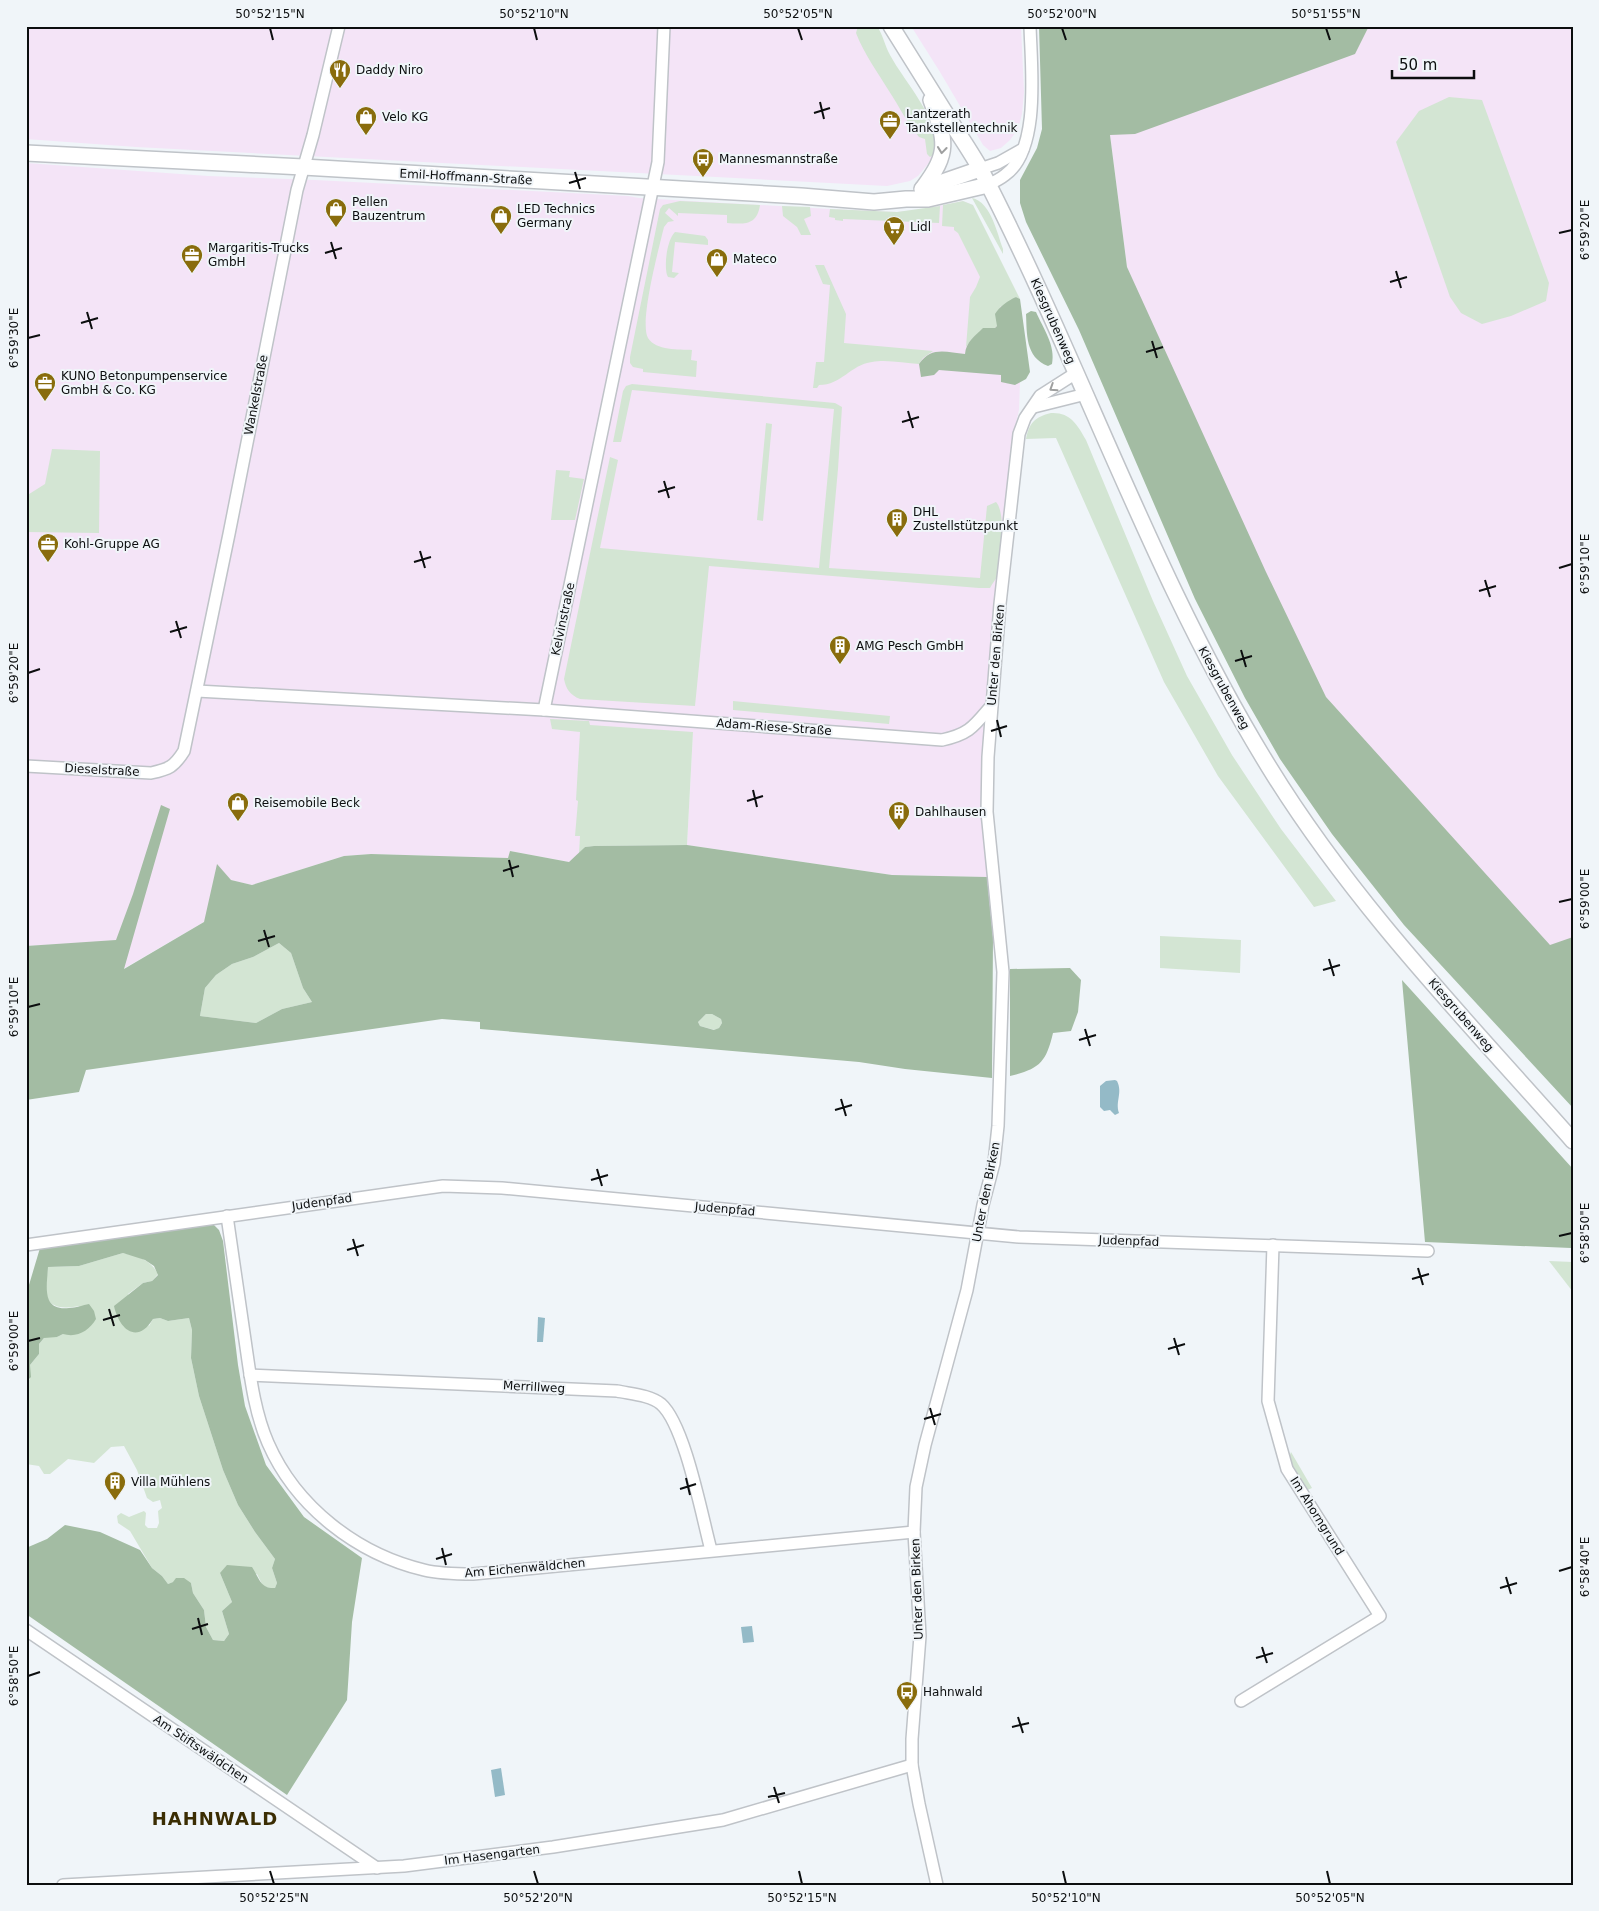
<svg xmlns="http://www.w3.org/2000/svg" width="1599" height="1911" viewBox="0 0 1599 1911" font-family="'DejaVu Sans',sans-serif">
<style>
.industrial{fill:#f4e4f7}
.green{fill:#d3e5d3}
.forest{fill:#a3bca3;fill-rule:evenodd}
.water{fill:#94bac7}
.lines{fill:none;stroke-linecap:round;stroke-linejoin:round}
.street-casing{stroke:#bfc3c8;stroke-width:14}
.secondary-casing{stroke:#bfc3c8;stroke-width:18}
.street{stroke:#fff;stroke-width:11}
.secondary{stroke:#fff;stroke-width:15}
.oneway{stroke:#9e9f9f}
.ticks{fill:none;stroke:#0c0e0f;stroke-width:2}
.labels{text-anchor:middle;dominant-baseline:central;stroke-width:4;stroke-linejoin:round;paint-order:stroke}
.poi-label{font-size:12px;fill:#0c0e0f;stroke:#f0f5f9;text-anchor:start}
.street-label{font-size:12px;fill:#0c0e0f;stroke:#f0f5f9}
.district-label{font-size:18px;font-weight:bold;letter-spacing:1px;fill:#3b2d03;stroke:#f0f5f9}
.neatline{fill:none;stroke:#0c0e0f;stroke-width:2}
.ticks-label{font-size:12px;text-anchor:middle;fill:#0c0e0f}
</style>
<rect width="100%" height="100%" fill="#f0f5f9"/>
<g class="industrial">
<polygon points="26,26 873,26 934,148 932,159 918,176 910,181 887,186 136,147 26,139"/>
<polygon points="911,26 1021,26 1024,92 1022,114 1018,129 1010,140 1001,148 990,151 983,145 940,72"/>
<polygon points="1107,26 1573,26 1573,1003 1294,705 1127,267 1110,135"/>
<polygon points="26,163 208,176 315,180 628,196 639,198 830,209 897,212 924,209 963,201 973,205 1002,288 1019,364 1020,382 1019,410 1013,435 998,575 983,742 983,808 987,877 892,875 687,845 693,733 589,726 579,853 569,862 510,851 508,858 371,854 344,856 252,885 230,880 204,922 123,969 132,937 116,941 26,946"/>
</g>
<g class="green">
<path d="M 858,26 L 877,26 C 883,35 885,46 890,55 C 905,83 941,120 936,153 L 930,157 L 927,154 L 925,139 L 919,137 C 907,123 899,106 889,91 C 877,71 864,54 856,33 Z"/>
<polygon points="1449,97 1482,100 1549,283 1546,301 1511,316 1482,324 1461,313 1450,297 1396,142 1419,111"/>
<path d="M 972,198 C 991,202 997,233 1003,249 L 1003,254 Z"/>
<path d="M 680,201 L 760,205 C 757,226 744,224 727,223 L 727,215 L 678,213 L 678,216 L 669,208 L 665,213 L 674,221 L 668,222 L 664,227 C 659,248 639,322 648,338 C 656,351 679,349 692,350 L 691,360 L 697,361 L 696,377 L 643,372 L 643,369 L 633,367 L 630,363 L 630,357 L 660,209 L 663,205 Z"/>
<path d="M 963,201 L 973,205 L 1020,299 L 1016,297 L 1008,303 L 1000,307 L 997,326 L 995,328 C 982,327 973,337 966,347 L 970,297 L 976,287 L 980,277 L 958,233 L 954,230 L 954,227 L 942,226 L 943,205 Z"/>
<polygon points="782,206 810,207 811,216 804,219 811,235 801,235 797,227 783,216"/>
<polygon points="940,206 939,223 843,219 843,221 835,220 835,218 829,217 830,209 897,212"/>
<path d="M 675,232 L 705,236 L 708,240 L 708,245 L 675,242 L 672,272 L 679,273 L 674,278 L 668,277 L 667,275 C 664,264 667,240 675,232 Z"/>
<path d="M 815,265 L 824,265 L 846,314 L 844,343 L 933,351 L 923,358 L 919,364 C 904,363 886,359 872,362 C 850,365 842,385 819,385 L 817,388 L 813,388 L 816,362 L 824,362 L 830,285 L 823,284 Z"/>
<path d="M 632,384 L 835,403 L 842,407 L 838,469 L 829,568 L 980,578 L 987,506 L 996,502 C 1006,512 1002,561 998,575 C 996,579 992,584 990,588 L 979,588 L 709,566 L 695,706 L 580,699 C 570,695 566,689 564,679 L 610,457 L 618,460 L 600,548 L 819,568 L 834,409 L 632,390 L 621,442 L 613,442 L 623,391 L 626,386 Z"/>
<path d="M 1051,413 C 1070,412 1077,424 1086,440 L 1153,601 L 1187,676 L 1232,755 L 1281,829 L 1336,901 L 1314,907 L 1218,776 L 1164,682 L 1056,438 L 1026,439 C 1029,423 1035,417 1051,413 Z"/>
<polygon points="766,423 772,424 763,521 757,520"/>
<polygon points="52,449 100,451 99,533 26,532 26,496 45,484"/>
<polygon points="556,470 570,471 569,477 584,479 575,520 551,520"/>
<polygon points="733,701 890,716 889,724 733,710"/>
<polygon points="550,719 589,721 590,725 693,732 687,845 594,846 585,847 579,853 580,836 575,836 578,801 576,800 580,732 552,729"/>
<polygon points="1160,936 1241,940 1240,973 1160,968"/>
<polygon points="279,943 291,953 303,988 312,1002 282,1009 256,1023 200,1016 205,988 216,975 232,964 253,957"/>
<polygon points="706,1014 712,1014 721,1019 722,1023 719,1028 715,1030 700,1026 698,1022"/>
<path d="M 123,1253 C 138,1256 151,1260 158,1274 L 152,1281 L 143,1283 L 128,1294 L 149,1326 L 153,1319 L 160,1318 L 168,1321 L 189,1318 L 192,1330 L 191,1358 L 199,1396 L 223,1470 L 238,1505 L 255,1532 L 275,1559 L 272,1568 L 277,1583 L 275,1588 L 269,1588 L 263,1586 L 257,1574 L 220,1573 L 232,1602 L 222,1611 L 229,1634 L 224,1641 L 213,1640 L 206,1627 L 204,1610 L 193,1593 L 191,1583 L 173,1582 L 168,1584 L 162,1576 L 152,1568 L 130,1531 L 118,1523 L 117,1516 L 121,1513 L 129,1517 L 144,1511 L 146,1513 L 145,1525 L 148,1528 L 157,1528 L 159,1523 L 158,1511 L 162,1508 L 160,1500 L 153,1502 L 147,1498 L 137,1470 L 124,1446 L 111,1447 L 94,1463 L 68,1459 L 50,1474 L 44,1474 L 39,1466 L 26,1464 L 26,1382 L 30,1379 L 30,1365 L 39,1354 L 39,1344 L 45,1337 L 57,1337 L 63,1334 L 79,1306 C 69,1308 50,1310 47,1296 C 45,1288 47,1276 48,1267 L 79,1266 Z"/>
<polygon points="1549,1261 1573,1262 1573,1292"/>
<path d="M 1291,1452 L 1312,1488 L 1305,1491 C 1298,1480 1285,1465 1291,1452 Z"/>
</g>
<g class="forest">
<polygon points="1039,26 1369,26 1355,54 1135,134 1110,135 1127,267 1266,572 1326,697 1550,945 1573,937 1573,1108 1404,925 1332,834 1280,759 1245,698 1195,599 1079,330 1026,222 1020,203 1020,180 1037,148 1042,129"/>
<path d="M 1016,297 L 1020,299 L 1030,372 L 1026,379 L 1015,385 L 1001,382 L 1001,375 L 939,370 L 934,375 L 921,377 L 919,364 C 931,346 946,352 965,354 C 966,342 975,336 983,328 L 995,328 L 997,326 L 995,314 C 999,307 1009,300 1016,297 Z"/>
<path d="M 1031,311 L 1036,312 C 1043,328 1056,346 1052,364 L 1048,366 C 1025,357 1027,334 1026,314 Z"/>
<path d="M 161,805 L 170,809 L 124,969 L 204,922 L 217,864 L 231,880 L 252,885 L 344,856 L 371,854 L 508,858 L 510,851 L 569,862 L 585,847 L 594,846 L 687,845 L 892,875 L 987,877 L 993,937 L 992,1078 L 905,1069 L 859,1062 L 480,1029 L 480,1022 L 442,1019 L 86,1070 L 79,1092 L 26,1100 L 26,946 L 116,940 L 133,894 ZM 279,943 L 291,953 L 303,988 L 312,1002 L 282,1009 L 256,1023 L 200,1016 L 205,988 L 216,975 L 232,964 L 253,957 ZM 706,1014 L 712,1014 L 721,1019 L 722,1023 L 719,1028 L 714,1030 L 700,1026 L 698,1022 Z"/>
<path d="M 1070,968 L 1081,980 L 1078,1012 L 1071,1031 L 1053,1033 C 1046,1063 1039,1069 1010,1076 L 1010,969 Z"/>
<polygon points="1402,980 1573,1169 1573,1250 1571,1248 1425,1242"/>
<path d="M 212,1223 L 219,1230 L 223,1241 L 238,1365 L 245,1406 L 266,1465 L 304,1517 L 362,1558 L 352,1622 L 347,1700 L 287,1795 L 26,1614 L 26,1548 L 47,1539 L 65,1525 L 100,1532 L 140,1550 L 152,1568 L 162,1576 L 168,1584 L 173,1582 L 176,1578 L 184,1578 L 191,1583 L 193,1593 L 204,1610 L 206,1627 L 213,1640 L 224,1641 L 229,1634 L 222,1611 L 232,1602 L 220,1573 L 227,1565 L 252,1567 C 259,1577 260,1589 275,1588 L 277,1583 L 272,1568 L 275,1559 L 255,1532 L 238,1505 L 223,1470 L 199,1396 L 191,1358 L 192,1330 L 189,1318 L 168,1321 L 160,1318 L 153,1319 C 137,1345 119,1329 114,1306 L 143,1283 L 152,1281 L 158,1275 L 154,1266 L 145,1260 L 123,1253 L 79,1266 L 48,1267 C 47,1286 41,1311 69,1308 C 76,1308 83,1305 89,1304 L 94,1311 L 96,1319 C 89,1331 77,1338 63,1334 L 57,1337 L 44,1338 L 39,1344 L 39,1354 L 30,1365 L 31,1377 L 26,1382 L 26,1295 L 40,1248 Z"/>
</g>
<g class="water">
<path d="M 1115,1080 L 1117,1081 C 1123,1093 1115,1101 1119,1113 L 1115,1115 L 1110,1110 L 1104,1111 L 1100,1107 L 1100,1086 L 1106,1081 Z"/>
<polygon points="538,1317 545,1318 543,1342 537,1342"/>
<polygon points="752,1626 754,1642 743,1643 741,1627"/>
<polygon points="501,1768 505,1795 495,1797 491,1770"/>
</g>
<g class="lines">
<g class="street-casing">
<g id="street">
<polyline points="980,169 998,163 1023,149"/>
<path d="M 988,185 C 994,182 1000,179 1005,175 C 1041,150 1031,65 1030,26"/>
<polyline points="1034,407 1086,394"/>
<path d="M 197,691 L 544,710 L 942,740 C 970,734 974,726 992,705"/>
<polyline points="544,710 658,162 664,26"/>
<path d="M 26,766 L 151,773 C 169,769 174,767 184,751 L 229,534 L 297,190 L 313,135 L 339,26"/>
<path d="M 227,1216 C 233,1257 239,1298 245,1340 C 250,1374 254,1411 268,1443 C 296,1507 357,1554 424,1570 C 440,1574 457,1574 473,1574 L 914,1532"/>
<polyline points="26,1245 443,1186 502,1188 1019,1237 1428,1251"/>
<path d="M 250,1375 L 617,1391 C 631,1394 650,1395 661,1404 C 685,1425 702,1517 711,1550"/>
<polyline points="26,1630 377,1868"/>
<polyline points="1241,1701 1380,1616 1287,1469 1268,1401 1273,1245"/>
<polyline points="63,1885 404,1866 553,1847 723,1820 912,1765"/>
<polyline points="937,1885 919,1804 912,1765 912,1739 920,1636 914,1532 916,1487 925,1445 967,1290 983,1205 994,1163 998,1126 1003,972 987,812 988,757 1000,604 1019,434 1025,418 1040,396 1076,373"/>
</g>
</g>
<g class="secondary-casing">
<g id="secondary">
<path d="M 891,26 C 911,58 931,90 951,122 C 961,138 973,155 982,172 C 1083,368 1153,579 1269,767 C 1353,904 1467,1021 1573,1141"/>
<polyline points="26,153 303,167 801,196 874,202 906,199 928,199 988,185"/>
<path d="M 923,188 C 950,152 946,141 931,100"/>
<polyline points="922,189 980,169"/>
</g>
</g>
<use href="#street" class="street"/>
<use href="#secondary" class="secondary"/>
</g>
<defs><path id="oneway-chevron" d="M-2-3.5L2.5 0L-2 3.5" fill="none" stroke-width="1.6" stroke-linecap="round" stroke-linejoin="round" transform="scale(1.25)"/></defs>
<g class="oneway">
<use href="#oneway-chevron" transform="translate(942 150) rotate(96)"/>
<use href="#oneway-chevron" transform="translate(1053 388) rotate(147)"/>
</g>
<path class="ticks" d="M 270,28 L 273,40M 534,28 L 537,40M 798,28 L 802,40M 1062,28 L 1066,40M 1326,28 L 1330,40M 820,102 L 824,119M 814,113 L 830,108M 575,172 L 580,189M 569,183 L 586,178M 1559,233 L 1572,230M 331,242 L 336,259M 325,253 L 342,248M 1396,271 L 1401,288M 1390,282 L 1407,277M 87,312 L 92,329M 81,323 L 98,318M 28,338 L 40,335M 1152,341 L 1157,358M 1146,352 L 1163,347M 908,411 L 913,428M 902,422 L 919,417M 664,481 L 669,498M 658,492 L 675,487M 420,551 L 425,568M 414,562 L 431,557M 1559,568 L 1572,564M 1485,580 L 1490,597M 1479,591 L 1496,586M 176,621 L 181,638M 170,632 L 187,627M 1241,650 L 1246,667M 1235,661 L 1252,656M 28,673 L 40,669M 997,720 L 1001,737M 991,731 L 1007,726M 753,790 L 757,807M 747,801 L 763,796M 509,860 L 513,877M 503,871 L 519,866M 1559,902 L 1572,899M 264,930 L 269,947M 258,941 L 275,936M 1329,959 L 1334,976M 1323,970 L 1340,965M 28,1007 L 40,1004M 1085,1029 L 1090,1046M 1079,1040 L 1096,1035M 841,1099 L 846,1116M 835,1110 L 852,1105M 597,1169 L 602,1186M 591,1180 L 608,1175M 1559,1236 L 1572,1233M 353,1239 L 358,1256M 347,1250 L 364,1245M 1418,1268 L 1423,1285M 1412,1279 L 1429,1274M 109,1309 L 114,1326M 103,1320 L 120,1315M 1174,1338 L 1179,1355M 28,1341 L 40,1338M 1168,1349 L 1185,1344M 930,1408 L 935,1425M 924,1419 L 941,1414M 686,1478 L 690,1495M 680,1489 L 696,1484M 442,1548 L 446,1565M 436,1559 L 452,1554M 1559,1571 L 1572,1567M 1506,1577 L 1511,1594M 1500,1588 L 1517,1583M 198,1618 L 202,1635M 192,1629 L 208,1624M 1262,1647 L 1267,1663M 1256,1658 L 1273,1653M 28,1676 L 40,1672M 1018,1717 L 1023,1733M 1012,1727 L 1029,1723M 774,1787 L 779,1803M 768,1797 L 785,1793M 270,1871 L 274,1884M 534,1871 L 538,1884M 799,1871 L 802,1884M 1063,1871 L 1066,1884M 1327,1871 L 1330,1884"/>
<defs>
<g id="restaurant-pin" transform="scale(1.125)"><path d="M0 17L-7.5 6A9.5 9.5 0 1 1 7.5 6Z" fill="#896c0c" stroke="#f0f5f9"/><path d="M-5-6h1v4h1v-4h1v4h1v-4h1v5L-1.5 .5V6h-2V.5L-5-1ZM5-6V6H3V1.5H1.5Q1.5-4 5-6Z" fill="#fff"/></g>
<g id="shop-pin" transform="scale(1.125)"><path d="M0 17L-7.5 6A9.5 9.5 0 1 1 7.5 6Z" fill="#896c0c" stroke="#f0f5f9"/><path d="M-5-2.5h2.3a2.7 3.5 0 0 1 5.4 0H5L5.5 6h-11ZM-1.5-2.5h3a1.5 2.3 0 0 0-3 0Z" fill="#fff"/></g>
<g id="office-pin" transform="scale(1.125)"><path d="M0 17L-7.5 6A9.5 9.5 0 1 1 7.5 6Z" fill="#896c0c" stroke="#f0f5f9"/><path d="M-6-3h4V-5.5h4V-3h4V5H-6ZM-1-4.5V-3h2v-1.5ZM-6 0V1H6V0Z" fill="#fff"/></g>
<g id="bus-pin" transform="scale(1.125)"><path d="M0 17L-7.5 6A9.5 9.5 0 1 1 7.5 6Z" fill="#896c0c" stroke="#f0f5f9"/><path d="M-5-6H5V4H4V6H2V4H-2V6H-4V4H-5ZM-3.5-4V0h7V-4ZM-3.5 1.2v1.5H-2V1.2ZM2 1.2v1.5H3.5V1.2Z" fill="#fff"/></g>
<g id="supermarket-pin" transform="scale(1.125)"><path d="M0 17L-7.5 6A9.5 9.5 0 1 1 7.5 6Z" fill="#896c0c" stroke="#f0f5f9"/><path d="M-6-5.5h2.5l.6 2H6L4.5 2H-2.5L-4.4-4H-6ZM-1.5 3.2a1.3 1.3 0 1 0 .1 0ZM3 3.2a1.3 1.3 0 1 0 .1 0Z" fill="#fff"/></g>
<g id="building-pin" transform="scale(1.125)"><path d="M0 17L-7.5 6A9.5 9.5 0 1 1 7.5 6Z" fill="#896c0c" stroke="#f0f5f9"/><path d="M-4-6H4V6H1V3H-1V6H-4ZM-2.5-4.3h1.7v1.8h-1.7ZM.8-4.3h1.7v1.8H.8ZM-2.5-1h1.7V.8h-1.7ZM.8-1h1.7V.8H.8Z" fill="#fff"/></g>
</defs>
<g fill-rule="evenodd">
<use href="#restaurant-pin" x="340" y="70"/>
<use href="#shop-pin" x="366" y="117"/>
<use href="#office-pin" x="890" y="121"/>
<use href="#bus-pin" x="703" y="159"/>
<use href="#shop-pin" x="336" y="209"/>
<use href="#shop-pin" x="501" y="216"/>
<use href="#supermarket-pin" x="894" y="227"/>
<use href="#office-pin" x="192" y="255"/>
<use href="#shop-pin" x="717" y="259"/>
<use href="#office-pin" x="45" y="383"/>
<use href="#building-pin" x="897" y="519"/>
<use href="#office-pin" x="48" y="544"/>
<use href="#building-pin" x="840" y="646"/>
<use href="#shop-pin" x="238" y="803"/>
<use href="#building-pin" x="899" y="812"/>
<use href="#building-pin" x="115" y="1482"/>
<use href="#bus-pin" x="907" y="1692"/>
</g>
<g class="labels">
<g class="poi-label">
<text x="356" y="70">Daddy Niro</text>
<text x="906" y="114">Lantzerath<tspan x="906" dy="14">Tankstellentechnik</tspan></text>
<text x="382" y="117">Velo KG</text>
<text x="719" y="159">Mannesmannstraße</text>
<text x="352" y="202">Pellen<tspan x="352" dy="14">Bauzentrum</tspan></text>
<text x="517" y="209">LED Technics<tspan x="517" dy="14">Germany</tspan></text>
<text x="910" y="227">Lidl</text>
<text x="208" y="248">Margaritis-Trucks<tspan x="208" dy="14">GmbH</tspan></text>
<text x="733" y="259">Mateco</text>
<text x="61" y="376">KUNO Betonpumpenservice<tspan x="61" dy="14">GmbH &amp; Co. KG</tspan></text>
<text x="913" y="512">DHL<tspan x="913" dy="14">Zustellstützpunkt</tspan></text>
<text x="64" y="544">Kohl-Gruppe AG</text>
<text x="856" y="646">AMG Pesch GmbH</text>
<text x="254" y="803">Reisemobile Beck</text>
<text x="915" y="812">Dahlhausen</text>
<text x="131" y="1482">Villa Mühlens</text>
<text x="923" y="1692">Hahnwald</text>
</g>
<g class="street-label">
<text transform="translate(466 177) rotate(3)">Emil-Hoffmann-Straße</text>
<text transform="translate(1053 321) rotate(66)">Kiesgrubenweg</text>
<text transform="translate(256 395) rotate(-79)">Wankelstraße</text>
<text transform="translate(563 619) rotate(-78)">Kelvinstraße</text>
<text transform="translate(996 655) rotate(-85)">Unter den Birken</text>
<text transform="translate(1224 688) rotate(61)">Kiesgrubenweg</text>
<text transform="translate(774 727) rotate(4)">Adam-Riese-Straße</text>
<text transform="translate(102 770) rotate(3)">Dieselstraße</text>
<text transform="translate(1461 1015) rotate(49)">Kiesgrubenweg</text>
<text transform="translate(986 1192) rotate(-79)">Unter den Birken</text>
<text transform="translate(322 1202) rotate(-8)">Judenpfad</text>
<text transform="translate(725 1209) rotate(5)">Judenpfad</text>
<text transform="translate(1129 1241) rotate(2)">Judenpfad</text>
<text transform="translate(534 1387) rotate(3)">Merrillweg</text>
<text transform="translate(1317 1516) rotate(58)">Im Ahorngrund</text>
<text transform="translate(525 1568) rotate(-5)">Am Eichenwäldchen</text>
<text transform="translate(917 1589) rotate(-92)">Unter den Birken</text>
<text transform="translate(201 1749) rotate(34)">Am Stiftswäldchen</text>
<text transform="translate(492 1855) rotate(-7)">Im Hasengarten</text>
</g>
<g class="district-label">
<text x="215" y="1818">HAHNWALD</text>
</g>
</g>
<rect width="1599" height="1911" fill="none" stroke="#f0f5f9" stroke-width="55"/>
<path d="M1392 70v8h82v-8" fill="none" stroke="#0c0e0f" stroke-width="2.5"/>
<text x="1399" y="70" font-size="15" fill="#0c0e0f" stroke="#f0f5f9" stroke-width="4" paint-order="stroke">50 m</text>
<rect x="28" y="28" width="1544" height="1856" class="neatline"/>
<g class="ticks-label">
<text x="270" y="18">50°52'15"N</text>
<text x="534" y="18">50°52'10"N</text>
<text x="798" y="18">50°52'05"N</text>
<text x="1062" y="18">50°52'00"N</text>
<text x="1326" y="18">50°51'55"N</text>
<text transform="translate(1585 230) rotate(-90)" y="4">6°59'20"E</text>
<text transform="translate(14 338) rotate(-90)" y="4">6°59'30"E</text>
<text transform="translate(1585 564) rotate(-90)" y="4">6°59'10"E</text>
<text transform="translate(14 673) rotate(-90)" y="4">6°59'20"E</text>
<text transform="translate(1585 899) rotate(-90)" y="4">6°59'00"E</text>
<text transform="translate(14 1007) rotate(-90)" y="4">6°59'10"E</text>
<text transform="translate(1585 1233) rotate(-90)" y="4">6°58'50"E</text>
<text transform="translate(14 1341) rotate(-90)" y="4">6°59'00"E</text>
<text transform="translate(1585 1567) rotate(-90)" y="4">6°58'40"E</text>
<text transform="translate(14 1676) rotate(-90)" y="4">6°58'50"E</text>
<text x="274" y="1902">50°52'25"N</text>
<text x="538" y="1902">50°52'20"N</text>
<text x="802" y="1902">50°52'15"N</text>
<text x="1066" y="1902">50°52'10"N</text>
<text x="1330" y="1902">50°52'05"N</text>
</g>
</svg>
